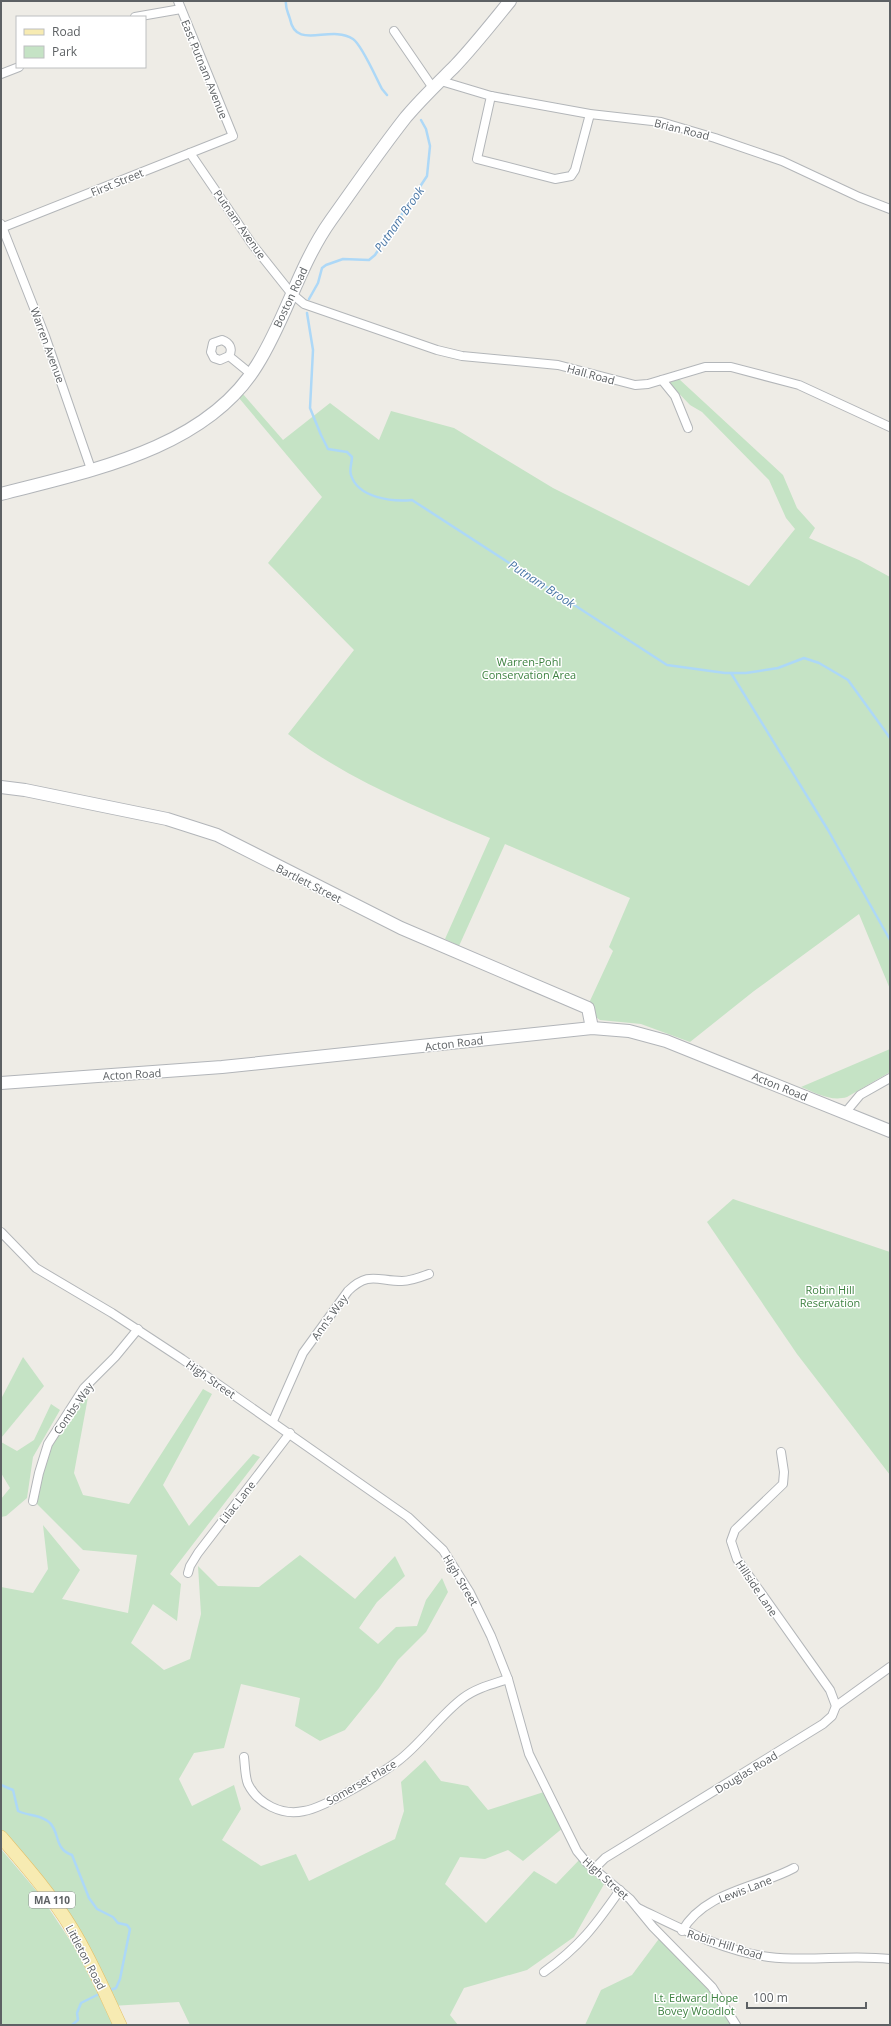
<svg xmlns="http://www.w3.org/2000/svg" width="891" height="2026" viewBox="0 0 891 2026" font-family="'Open Sans',sans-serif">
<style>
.green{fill:#c5e3c5}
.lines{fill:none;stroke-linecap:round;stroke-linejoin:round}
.stream{stroke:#add8f7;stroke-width:2.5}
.street-casing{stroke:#b3b6b9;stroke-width:10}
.secondary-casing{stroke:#b2b5b9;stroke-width:14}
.primary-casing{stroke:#e4c069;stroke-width:14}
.street{stroke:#fff;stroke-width:8}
.secondary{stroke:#fff;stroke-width:12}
.primary{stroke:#f7ebb2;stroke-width:13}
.labels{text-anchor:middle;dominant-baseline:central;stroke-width:3;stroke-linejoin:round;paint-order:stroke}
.shield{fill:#fff;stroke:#8e9092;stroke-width:1}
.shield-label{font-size:10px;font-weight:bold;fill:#5d6164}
.street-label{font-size:11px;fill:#5d6164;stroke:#fff}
.park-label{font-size:11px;fill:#3e8241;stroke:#fff}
.water-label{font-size:12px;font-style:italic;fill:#4c79a7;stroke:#fff}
</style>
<rect width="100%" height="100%" fill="#eeece6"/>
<g class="green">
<path d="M 679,379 L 783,475 L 797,508 L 815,528 L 809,538 L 859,560 L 890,577 L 890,989 L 859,914 L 754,991 L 690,1042 L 641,1024 L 600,1020 C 594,1017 593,1008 589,1003 L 613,951 L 609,947 L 630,898 L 505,844 L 459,946 L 445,939 L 490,838 C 421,809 348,780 288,734 L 354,650 L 268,563 L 322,497 L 239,398 L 243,394 L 283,440 L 330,403 L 379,440 L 391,411 L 454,428 L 553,488 L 749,586 L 795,529 L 786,518 L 769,480 L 702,412 L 690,405 L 669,383 Z"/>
<path d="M 890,1049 L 890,1072 L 847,1097 C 831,1102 816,1093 801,1087 Z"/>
<polygon points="733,1199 890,1252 890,1475 797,1354 707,1222"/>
<polygon points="23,1357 44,1386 1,1438 1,1399"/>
<polygon points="203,1389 212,1394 163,1485 189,1526 253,1454 260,1457 170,1574 181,1584 177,1621 153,1604 131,1643 164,1670 190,1659 201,1614 198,1566 218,1586 259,1587 300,1555 355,1599 395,1556 405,1576 377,1602 359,1628 378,1644 396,1627 417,1626 426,1600 442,1578 448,1592 426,1632 398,1660 379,1688 345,1730 320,1741 295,1726 300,1698 241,1684 224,1748 194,1753 179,1779 192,1806 234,1785 241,1809 222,1840 261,1866 296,1854 309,1881 395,1839 404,1811 401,1782 425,1760 441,1781 468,1786 488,1810 547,1791 564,1827 523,1861 508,1850 485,1859 460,1857 445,1884 486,1923 534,1871 556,1884 582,1857 607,1879 574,1937 527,1970 464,1988 450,2015 458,2025 190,2025 179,2002 111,2006 94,1969 1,1837 1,1587 33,1593 48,1569 43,1525 80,1570 62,1599 128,1613 137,1555 83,1550 36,1503 48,1444 69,1413 88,1397 74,1473 83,1495 129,1504"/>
<polygon points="51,1404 60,1410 33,1457 27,1498 6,1516 1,1517 1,1499 10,1488 1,1473 1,1442 17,1451 34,1440"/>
<polygon points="1,1849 40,1895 77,1951 113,2025 1,2025"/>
<polygon points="661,1936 712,1987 736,2025 585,2025 601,1990 632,1975"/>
</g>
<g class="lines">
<g class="stream">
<path d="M 286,1 C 285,8 288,12 290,19 C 296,51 330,24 353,39 C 362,45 376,78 382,89 L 387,95"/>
<polyline points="309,299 318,283 322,268 326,265 343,259 369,260 375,255 427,176 430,146 426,129 421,120"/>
<path d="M 307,313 L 313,350 L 310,408 L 321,435 L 328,449 L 347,452 L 352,457 C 352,463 349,469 351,475 C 358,498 392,502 412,500 L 667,665 L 725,673 L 746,673 L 778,668 L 804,658 L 819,663 L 848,680 L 890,738"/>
<polyline points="731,673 828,830 890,940"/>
<path d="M 1,1785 L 13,1790 L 18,1811 C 28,1816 43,1815 50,1823 C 60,1833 54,1849 72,1855 L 89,1898 L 97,1909 L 113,1917 L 118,1923 L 127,1925 L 130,1929 L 120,1979 L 116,1988 L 108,1991"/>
<polyline points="72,2025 78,2020 77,2013 81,2003 101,1993"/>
</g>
<g class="street-casing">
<g id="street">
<polyline points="135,17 181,9"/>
<polyline points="394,31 433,88"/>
<polyline points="1,74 19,67"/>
<polyline points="441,81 491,96 590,114 661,122 715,138 782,161 859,197 890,209"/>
<polyline points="491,96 477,159 555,179 571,176 575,170 590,114"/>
<polyline points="190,153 252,244 291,293 304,304 437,350 462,356 558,365 635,385 648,384 705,367 731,367 799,385 890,427"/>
<polyline points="1,224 45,336 91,469"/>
<polyline points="1,228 233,136 178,1"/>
<path d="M 229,356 C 233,349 230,343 222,340 L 213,343 L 211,352 L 214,358 L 220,360 L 229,356 L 251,374"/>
<polyline points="662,380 675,396 688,428"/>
<polyline points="845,1113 860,1095 890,1078"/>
<polyline points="1,1232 36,1268 112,1313 182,1359 408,1517 443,1550 470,1593 491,1636 508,1679 529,1754 577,1851 587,1863 630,1899 653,1927 712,1987 736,2025"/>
<path d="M 273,1421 L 303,1353 L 348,1291 C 369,1271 377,1281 402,1281 C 410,1281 421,1277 429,1274"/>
<polyline points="781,1452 784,1472 783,1484 735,1530 731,1541 737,1559 830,1690 836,1706"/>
<polyline points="33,1501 39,1473 48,1444 84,1388 115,1357 138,1329"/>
<polyline points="188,1573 190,1566 198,1553 290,1433"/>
<path d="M 244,1757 C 245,1765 245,1777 248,1784 C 258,1804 282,1816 304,1811 C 324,1808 381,1774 398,1761 C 422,1743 439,1716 463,1698 C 476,1688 493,1684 508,1679"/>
<polyline points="594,1869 605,1858 823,1724 832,1716 836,1706 890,1667"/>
<path d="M 638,1908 C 680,1928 722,1951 769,1957 C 809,1962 850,1954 890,1959"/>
<path d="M 682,1931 C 705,1891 757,1888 794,1868"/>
<path d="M 544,1972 C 580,1946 595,1926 620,1890"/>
</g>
</g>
<g class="secondary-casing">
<g id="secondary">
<path d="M 1,494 C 89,471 206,449 257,365 C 286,319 299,265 331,220 C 356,185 380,150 406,117 C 421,99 438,83 455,66 C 474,46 492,23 510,1"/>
<polyline points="1,787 25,790 167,819 217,835 401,928 588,1008 592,1028"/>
<polyline points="1,1083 222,1067 592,1028 629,1031 666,1041 890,1131"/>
</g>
</g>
<g class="primary-casing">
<path id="primary" d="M 1,1837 C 26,1866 52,1896 72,1929 C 91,1960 105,1993 120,2025"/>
</g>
<use href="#street" class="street"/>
<use href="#secondary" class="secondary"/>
<use href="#primary" class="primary"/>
</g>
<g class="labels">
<rect class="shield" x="29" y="1892" width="46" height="16" rx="3"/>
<g class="shield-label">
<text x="52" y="1900">MA 110</text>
</g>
<g class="street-label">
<text transform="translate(205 69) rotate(68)">East Putnam Avenue</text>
<text transform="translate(682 129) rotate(14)">Brian Road</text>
<text transform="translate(117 182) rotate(-22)">First Street</text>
<text transform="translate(240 224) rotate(55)">Putnam Avenue</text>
<text transform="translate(290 297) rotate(-65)">Boston Road</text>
<text transform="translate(48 345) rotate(70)">Warren Avenue</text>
<text transform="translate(591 374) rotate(15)">Hall Road</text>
<text transform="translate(309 883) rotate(27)">Bartlett Street</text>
<text transform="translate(454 1043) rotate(-7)">Acton Road</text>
<text transform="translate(132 1074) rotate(-3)">Acton Road</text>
<text transform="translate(780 1086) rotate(22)">Acton Road</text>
<text transform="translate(329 1317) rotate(-54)">Ann's Way</text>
<text transform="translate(211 1379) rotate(35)">High Street</text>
<text transform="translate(73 1408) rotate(-55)">Combs Way</text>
<text transform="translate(237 1502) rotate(-52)">Lilac Lane</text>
<text transform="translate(461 1580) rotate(59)">High Street</text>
<text transform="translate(757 1588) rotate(56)">Hillside Lane</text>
<text transform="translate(746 1772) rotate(-31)">Douglas Road</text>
<text transform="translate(361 1782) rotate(-30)">Somerset Place</text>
<text transform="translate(606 1878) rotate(42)">High Street</text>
<text transform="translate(745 1889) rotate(-21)">Lewis Lane</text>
<text transform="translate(725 1944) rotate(17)">Robin Hill Road</text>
<text transform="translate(86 1957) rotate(62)">Littleton Road</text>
</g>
<g class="park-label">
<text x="529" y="661">Warren-Pohl<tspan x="529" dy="13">Conservation Area</tspan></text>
<text x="830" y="1289">Robin Hill<tspan x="830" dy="13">Reservation</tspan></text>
<text x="696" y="1997">Lt. Edward Hope<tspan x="696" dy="13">Bovey Woodlot</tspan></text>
</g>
<g class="water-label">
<text transform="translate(399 219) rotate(-55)">Putnam Brook</text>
<text transform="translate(542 584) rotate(33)">Putnam Brook</text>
</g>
</g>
<rect width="891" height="2026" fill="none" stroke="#5d6164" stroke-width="4"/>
<rect x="16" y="16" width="130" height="52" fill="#ffffff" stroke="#bec0c1"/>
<rect x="24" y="29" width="20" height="6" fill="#f7ebb2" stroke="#bec0c1"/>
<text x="52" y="36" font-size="12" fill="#5d6164">Road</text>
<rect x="24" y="46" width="20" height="12" fill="#c5e3c5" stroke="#bec0c1"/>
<text x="52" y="56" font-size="12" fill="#5d6164">Park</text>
<path d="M747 2002v6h119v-6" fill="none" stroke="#5d6164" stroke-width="2"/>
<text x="753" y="2002" font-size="12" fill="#5d6164" stroke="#ffffff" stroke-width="3" paint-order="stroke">100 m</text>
</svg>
